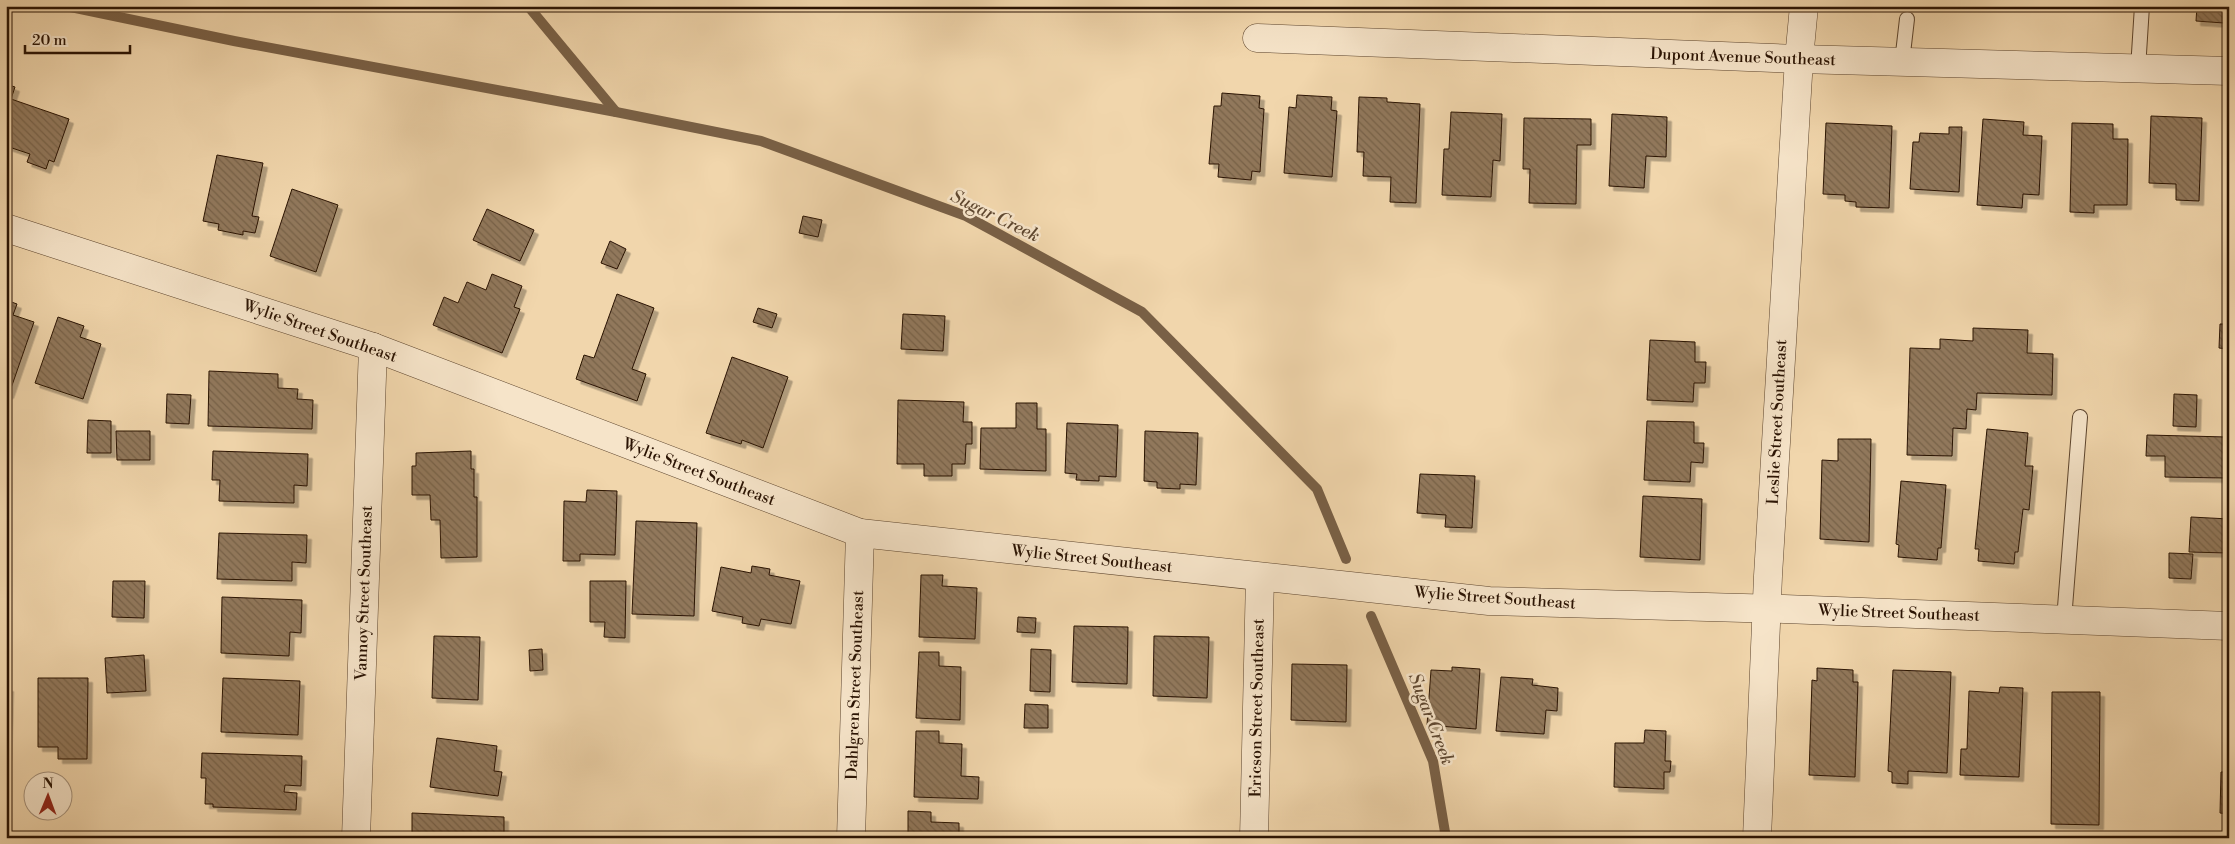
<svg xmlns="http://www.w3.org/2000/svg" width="2235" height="844" viewBox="0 0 2235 844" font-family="'Libre Bodoni',serif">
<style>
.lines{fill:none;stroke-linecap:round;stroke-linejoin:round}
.stream{stroke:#796046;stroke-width:10}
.building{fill:url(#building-back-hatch);stroke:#2a1303;filter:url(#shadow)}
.lane-casing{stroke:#5c442d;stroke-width:16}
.street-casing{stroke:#5c442d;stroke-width:29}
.lane{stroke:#f6e4c9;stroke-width:14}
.street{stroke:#f6e4c9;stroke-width:28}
.labels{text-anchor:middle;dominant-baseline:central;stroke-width:5;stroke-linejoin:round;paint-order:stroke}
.street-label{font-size:16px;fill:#2a1303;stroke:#f6e4c9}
.water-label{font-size:18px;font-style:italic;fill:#5e4730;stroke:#f6e4c9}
</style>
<defs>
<pattern id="building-back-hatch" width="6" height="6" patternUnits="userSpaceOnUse" patternTransform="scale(1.25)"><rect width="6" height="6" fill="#91785b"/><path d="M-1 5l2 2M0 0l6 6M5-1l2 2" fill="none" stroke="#776149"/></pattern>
<filter id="shadow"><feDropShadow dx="4.5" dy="4.5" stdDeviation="0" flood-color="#0004"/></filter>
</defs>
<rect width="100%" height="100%" fill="#f1d6ac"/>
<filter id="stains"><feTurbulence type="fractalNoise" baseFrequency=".004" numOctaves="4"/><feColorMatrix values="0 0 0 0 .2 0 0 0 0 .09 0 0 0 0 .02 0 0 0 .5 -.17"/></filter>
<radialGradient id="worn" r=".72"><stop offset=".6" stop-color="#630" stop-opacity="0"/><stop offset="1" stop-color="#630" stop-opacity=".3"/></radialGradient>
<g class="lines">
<g class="stream">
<polyline points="66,6 234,41 616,112 761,141 966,216 1142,312 1317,489 1346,559"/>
<polyline points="528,6 616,112"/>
<polyline points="1371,616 1433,761 1446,838"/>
</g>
</g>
<g class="building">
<polygon points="2197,6 2229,6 2226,6 2224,23 2196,21"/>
<polygon points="6,84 15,87 11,99 69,119 54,162 49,160 46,169 27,162 30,154 6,146"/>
<polygon points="1222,93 1260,96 1259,108 1264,109 1260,172 1252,171 1251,180 1218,177 1219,164 1209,164 1214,106 1221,106"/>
<polygon points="1297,95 1332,97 1331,110 1337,111 1332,177 1284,173 1289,107 1296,108"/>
<polygon points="1359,97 1387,98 1387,102 1420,104 1416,203 1390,202 1391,177 1363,176 1364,152 1357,152"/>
<polygon points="1451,112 1502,114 1500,161 1493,160 1491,197 1442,195 1444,149 1449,149"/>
<polygon points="1612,114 1667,117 1666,157 1646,156 1644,188 1609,186"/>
<polygon points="2151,116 2202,118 2199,201 2176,200 2176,184 2149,183"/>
<polygon points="1524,118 1591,119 1591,145 1577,145 1576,204 1529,203 1530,169 1523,169"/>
<polygon points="1983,119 2024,122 2023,135 2042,136 2039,195 2023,194 2022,208 1977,205"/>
<polygon points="1826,123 1892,126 1889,208 1856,207 1856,202 1845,201 1845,195 1823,194"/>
<polygon points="2072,123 2113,124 2113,139 2128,139 2127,205 2094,205 2094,213 2070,212"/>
<polygon points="1949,127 1962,127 1959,192 1910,189 1913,142 1919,142 1920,133 1949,134"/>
<polygon points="217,155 263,163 252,216 259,217 255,233 243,231 243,235 218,230 219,224 203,221"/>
<polygon points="292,189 338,205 316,272 270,256"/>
<polygon points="487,209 534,230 520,261 473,240"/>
<polygon points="803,216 822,220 818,237 799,233"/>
<polygon points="610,241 626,249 617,269 601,263"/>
<polygon points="492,274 522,286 514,307 520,309 502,353 433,325 444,297 458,303 467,282 486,290"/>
<polygon points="617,294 654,308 632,369 646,374 637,401 576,379 584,355 594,358"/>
<polygon points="6,300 17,304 13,315 34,322 9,394 6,394"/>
<polygon points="758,308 777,314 772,328 753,322"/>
<polygon points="903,314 945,316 943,351 901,349"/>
<polygon points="58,317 84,326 80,337 101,344 83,399 35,383"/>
<polygon points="2220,324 2229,324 2229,349 2219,348"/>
<polygon points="1973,328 2028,330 2027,353 2053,354 2052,395 1977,393 1976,410 1967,409 1966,429 1953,428 1952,456 1907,455 1910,348 1940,349 1940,339 1973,341"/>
<polygon points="1650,340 1695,342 1695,362 1706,362 1705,383 1694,383 1693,402 1647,400"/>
<polygon points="732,357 788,377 763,448 742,440 741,444 706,433"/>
<polygon points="209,371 278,374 278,388 298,389 297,399 313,400 312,429 208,426"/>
<polygon points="167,394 191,395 189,424 166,423"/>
<polygon points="2174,394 2197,395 2196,427 2173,426"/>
<polygon points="898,400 964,402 963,422 972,422 972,444 966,444 965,464 952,464 952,476 924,476 924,464 897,464"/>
<polygon points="1016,403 1037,403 1037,429 1046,429 1046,471 980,469 981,428 1016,428"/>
<polygon points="88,420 111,421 111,453 87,453"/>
<polygon points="1647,421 1694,422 1694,443 1704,443 1703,463 1691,462 1690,482 1644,480"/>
<polygon points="1067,423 1118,425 1116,477 1099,476 1099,481 1076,480 1077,474 1065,473"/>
<polygon points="1987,429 2028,433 2025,466 2033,466 2029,510 2023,509 2018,552 2015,552 2014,564 1978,561 1979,549 1975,549"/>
<polygon points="116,431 150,431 150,460 117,460"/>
<polygon points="1145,431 1198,433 1196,485 1180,484 1180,489 1157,488 1157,482 1144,481"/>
<polygon points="2147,435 2227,437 2226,478 2165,477 2165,456 2146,456"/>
<polygon points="1838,439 1871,439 1869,542 1820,539 1822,460 1838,461"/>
<polygon points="213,451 308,454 307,486 294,485 294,503 219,501 220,480 212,480"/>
<polygon points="471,451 471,469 474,469 474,497 477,497 477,557 441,558 440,520 431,520 430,495 412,495 412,466 416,466 416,453"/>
<polygon points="1420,474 1475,476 1472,528 1445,527 1446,515 1417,513"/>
<polygon points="1901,481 1946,485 1941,548 1938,548 1937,560 1898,557 1899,545 1896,544"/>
<polygon points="587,490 617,491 615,555 580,554 580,561 563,561 564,501 586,502"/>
<polygon points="1643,496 1702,499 1700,560 1640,557"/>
<polygon points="2191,517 2229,519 2229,553 2189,552"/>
<polygon points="636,521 697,523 694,616 632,614"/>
<polygon points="219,533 307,535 306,563 292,562 292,581 217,579"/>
<polygon points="2169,553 2193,554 2191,579 2169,578"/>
<polygon points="752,566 770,569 769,575 800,581 791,624 761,619 759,626 742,623 743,617 712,611 721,567 751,573"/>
<polygon points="921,575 943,575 942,586 977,588 975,639 919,637"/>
<polygon points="113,581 145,581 144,618 112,617"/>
<polygon points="590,581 626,581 625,638 604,637 605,622 590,622"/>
<polygon points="222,597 302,600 301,633 290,632 289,656 221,653"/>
<polygon points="1018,617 1036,618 1035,633 1017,632"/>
<polygon points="1074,626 1128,627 1127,684 1072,682"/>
<polygon points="434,636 480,637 478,700 432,698"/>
<polygon points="1154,636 1209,637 1207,698 1153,696"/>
<polygon points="542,649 543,670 530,671 529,650"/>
<polygon points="1031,649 1051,650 1050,692 1030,691"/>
<polygon points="919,652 939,652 939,666 961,667 960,720 916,718"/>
<polygon points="144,655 146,691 107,693 105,658"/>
<polygon points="1292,664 1347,665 1346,722 1291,720"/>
<polygon points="1452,667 1480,669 1476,729 1427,725 1431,670 1452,671"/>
<polygon points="1817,668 1853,670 1853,682 1858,682 1855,777 1809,775 1812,680 1817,681"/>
<polygon points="1893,670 1951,672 1947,773 1908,771 1908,784 1892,783 1892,772 1888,771"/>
<polygon points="1501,677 1533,679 1532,685 1558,688 1557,711 1546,710 1544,734 1496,731"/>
<polygon points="38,678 88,678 87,759 58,759 58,747 38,747"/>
<polygon points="223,678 300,681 298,735 221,732"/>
<polygon points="6,687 9,687 7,756 6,756"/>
<polygon points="2000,687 2023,688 2019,777 1960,775 1961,749 1967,749 1969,691 1999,693"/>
<polygon points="2052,692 2100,692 2099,825 2051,824"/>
<polygon points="1025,704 1048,705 1048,728 1024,728"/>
<polygon points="1645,730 1666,731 1665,761 1671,761 1670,772 1664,772 1664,789 1614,787 1615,743 1644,743"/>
<polygon points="916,731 939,731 939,743 962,744 961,776 979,777 978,799 914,797"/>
<polygon points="437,738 497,746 494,771 502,772 498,796 430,787"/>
<polygon points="202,753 302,756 301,786 285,785 284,792 297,793 296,810 213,807 213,804 205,804 206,778 201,778"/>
<polygon points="2221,772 2229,772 2229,814 2220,813"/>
<polygon points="908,811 931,812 931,822 959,823 959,838 908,838"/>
<polygon points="412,813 504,817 504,838 412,838"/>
<polygon points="663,833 737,836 737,838 663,838"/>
</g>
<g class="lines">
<g class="lane-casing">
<g id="lane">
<polyline points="1902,62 1907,19"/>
<polyline points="2138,69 2142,6"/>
<polyline points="2064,620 2080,417"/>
</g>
</g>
<g class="street-casing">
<g id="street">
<polyline points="1257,38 1799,59 2229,71"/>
<polyline points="6,228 373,347 860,533 1489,601 1784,609 2229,626"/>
<polyline points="356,838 373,347"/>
<polyline points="851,838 860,533"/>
<polyline points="1254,838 1260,577"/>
<polyline points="1757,838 1768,576 1799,59 1804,6"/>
</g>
</g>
<use href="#lane" class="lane"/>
<use href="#street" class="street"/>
</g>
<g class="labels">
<g class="street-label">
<text transform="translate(1743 57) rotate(2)">Dupont Avenue Southeast</text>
<text transform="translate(320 331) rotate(19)">Wylie Street Southeast</text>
<text transform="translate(1777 422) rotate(-87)">Leslie Street Southeast</text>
<text transform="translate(699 472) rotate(21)">Wylie Street Southeast</text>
<text transform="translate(1092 559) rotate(6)">Wylie Street Southeast</text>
<text transform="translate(364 593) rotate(-88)">Vannoy Street Southeast</text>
<text transform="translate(1495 598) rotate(4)">Wylie Street Southeast</text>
<text transform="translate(1899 613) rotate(2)">Wylie Street Southeast</text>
<text transform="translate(855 685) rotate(-88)">Dahlgren Street Southeast</text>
<text transform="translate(1257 708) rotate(-89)">Ericson Street Southeast</text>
</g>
<g class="water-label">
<text transform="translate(995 216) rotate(26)">Sugar Creek</text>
<text transform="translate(1431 719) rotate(69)">Sugar Creek</text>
</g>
</g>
<rect width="2235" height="844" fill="none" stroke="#f1d6ac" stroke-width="25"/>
<rect x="8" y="8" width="2220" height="829" fill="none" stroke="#2a1303" stroke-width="2.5"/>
<rect x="12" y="12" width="2210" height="819" fill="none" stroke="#2a1303"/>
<g transform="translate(48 796) rotate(1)"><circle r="24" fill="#f6e4c9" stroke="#a4907a"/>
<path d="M0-4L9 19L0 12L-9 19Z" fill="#8f2418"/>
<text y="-8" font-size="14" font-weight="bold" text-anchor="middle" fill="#2a1303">N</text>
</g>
<path d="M25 45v8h105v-8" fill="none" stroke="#2a1303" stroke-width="2.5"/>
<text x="32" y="45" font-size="15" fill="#2a1303" stroke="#f6e4c9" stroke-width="4" paint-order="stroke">20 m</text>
<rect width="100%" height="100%" filter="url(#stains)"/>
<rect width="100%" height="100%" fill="url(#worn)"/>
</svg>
